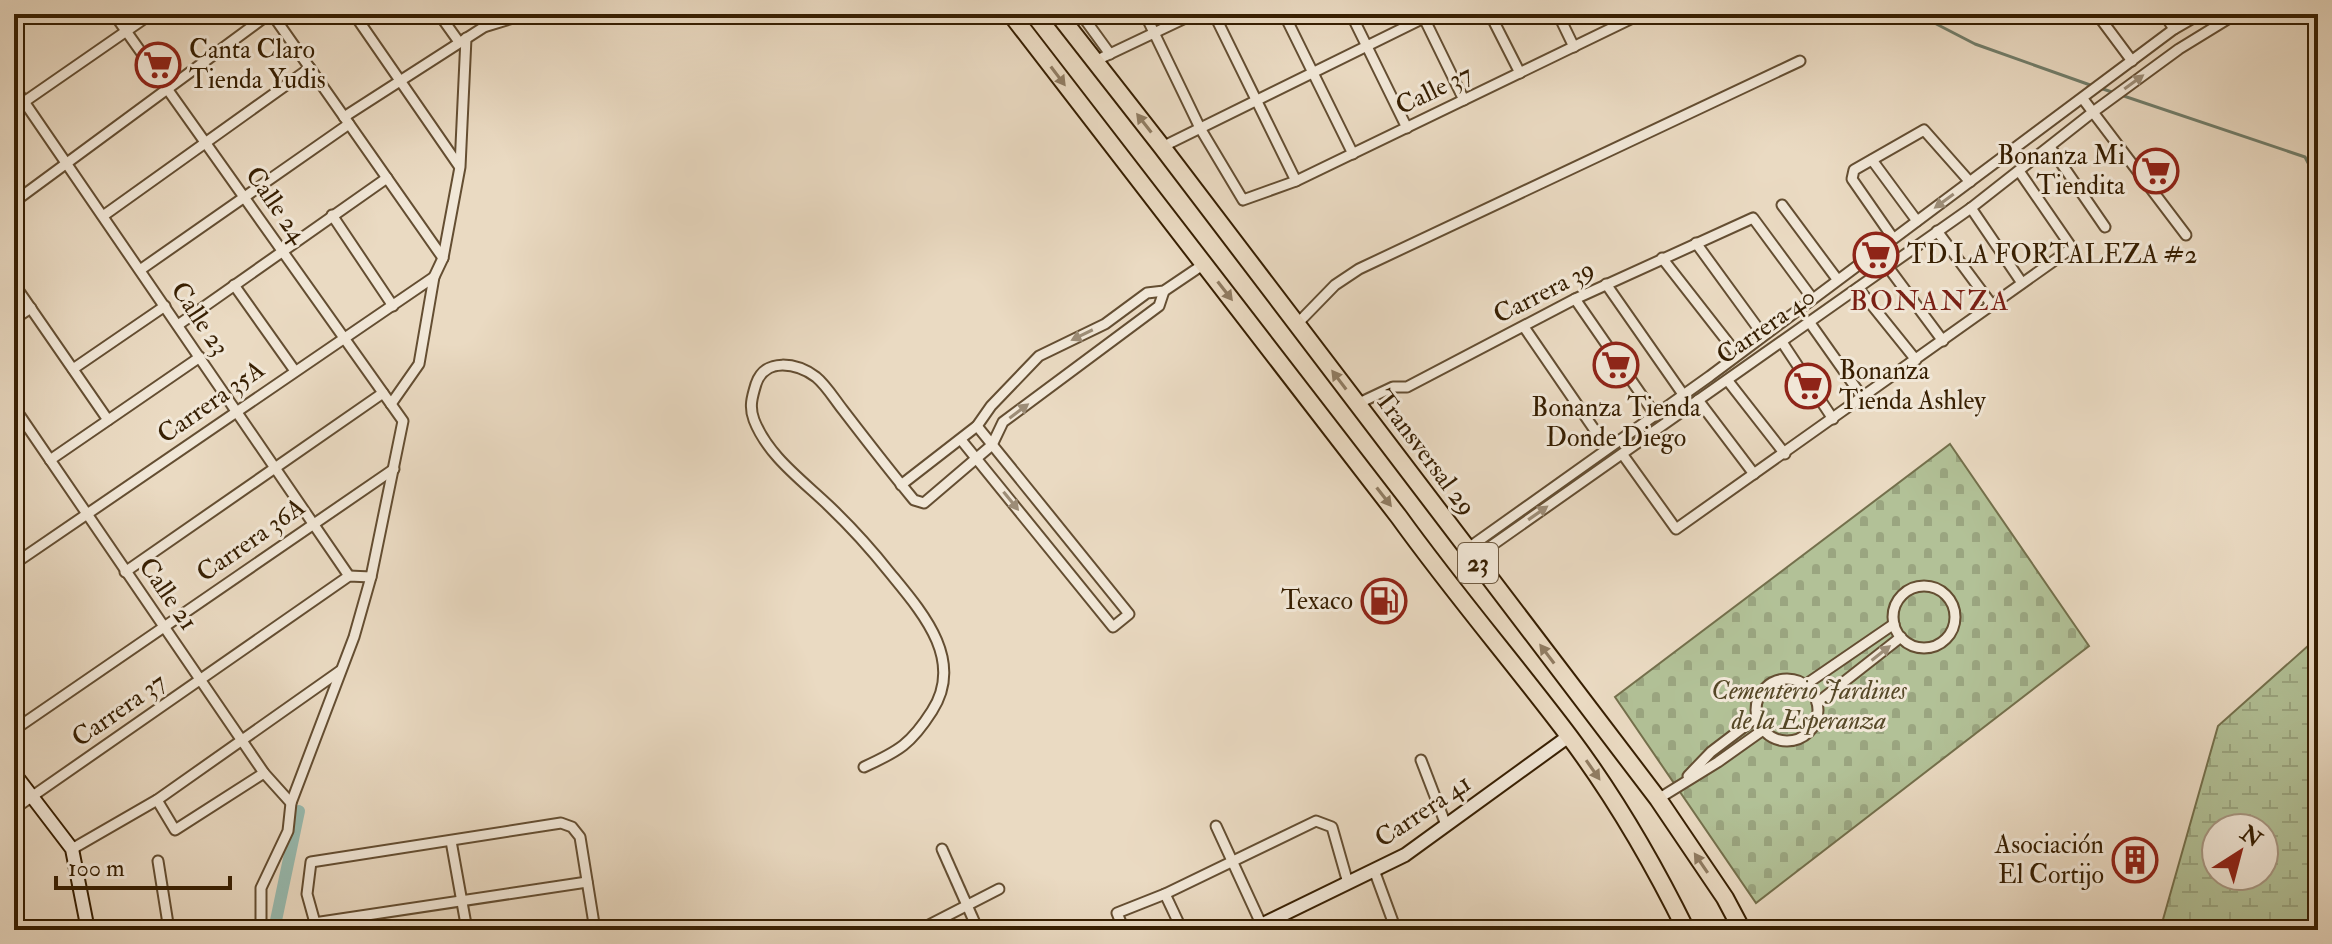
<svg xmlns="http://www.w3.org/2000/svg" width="2332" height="944" viewBox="0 0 2332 944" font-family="'IM FELL Double Pica',serif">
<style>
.wetland{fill:url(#wetland-marsh);stroke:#74704c;stroke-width:2;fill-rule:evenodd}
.cemetery{fill:url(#cemetery-stones);stroke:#74704c;stroke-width:2}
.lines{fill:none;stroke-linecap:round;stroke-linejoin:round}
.stream{stroke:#717d6a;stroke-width:3}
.canal{stroke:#98bbb0;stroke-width:12}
.street-casing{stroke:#644e32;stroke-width:13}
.secondary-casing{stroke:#371f02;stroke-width:16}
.highway-casing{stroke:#371f02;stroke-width:20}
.street{stroke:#f1e7d7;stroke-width:9}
.secondary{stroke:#f1e7d7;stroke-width:12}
.highway{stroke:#eadac2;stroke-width:16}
.oneway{fill:#907c62}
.oneway2{fill:#9d8d77}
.labels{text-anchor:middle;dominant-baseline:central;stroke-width:6;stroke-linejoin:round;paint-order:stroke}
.shield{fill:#f1e7d7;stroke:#6f5b42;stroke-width:2}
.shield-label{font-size:24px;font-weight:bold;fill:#371f02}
.poi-label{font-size:26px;fill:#371f02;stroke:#f1e7d7;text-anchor:start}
.street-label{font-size:26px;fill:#371f02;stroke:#f1e7d7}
.park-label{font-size:26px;font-style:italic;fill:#564827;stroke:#f1e7d7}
.neighbourhood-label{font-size:28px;letter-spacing:2px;fill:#7a1f14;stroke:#f1e7d7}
</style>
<defs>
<pattern id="wetland-marsh" width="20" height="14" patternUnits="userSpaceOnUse" patternTransform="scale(2)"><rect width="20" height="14" fill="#b2c197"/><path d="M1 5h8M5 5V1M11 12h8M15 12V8" fill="none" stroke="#9aa580"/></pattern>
<pattern id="cemetery-stones" width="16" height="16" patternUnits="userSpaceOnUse" patternTransform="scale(2)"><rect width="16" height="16" fill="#b2c197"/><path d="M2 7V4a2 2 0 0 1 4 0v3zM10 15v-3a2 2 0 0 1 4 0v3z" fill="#9aa580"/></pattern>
</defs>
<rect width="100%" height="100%" fill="#eadac2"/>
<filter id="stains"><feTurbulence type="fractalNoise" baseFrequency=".0025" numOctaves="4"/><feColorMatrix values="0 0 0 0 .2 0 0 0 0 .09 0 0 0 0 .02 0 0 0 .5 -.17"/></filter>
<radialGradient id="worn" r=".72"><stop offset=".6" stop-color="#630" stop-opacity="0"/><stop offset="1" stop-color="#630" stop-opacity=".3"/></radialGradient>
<path class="wetland" d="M 2318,637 L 2318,930 L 2160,930 L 2218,726 ZM 2216,828 L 2264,828 L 2264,876 L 2216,876 Z"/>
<polygon class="cemetery" points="1950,444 2089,646 1756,903 1615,697"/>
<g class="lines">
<g class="stream">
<polyline points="1917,14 1975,44 2093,86"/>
<polyline points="2100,88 2305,157 2318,182"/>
</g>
<polyline class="canal" points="274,930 299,811"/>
<g class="street-casing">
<g id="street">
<polyline points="114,14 403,421 371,577 354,637 291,803 288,831 261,888 261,930"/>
<polyline points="272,14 443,258"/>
<polyline points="354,14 459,166"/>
<polyline points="439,14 459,42"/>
<polyline points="1081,14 1110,54"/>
<polyline points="1145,14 1200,128 1243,200 1296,181 1641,14"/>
<polyline points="1214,14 1296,181"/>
<polyline points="1284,14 1353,154"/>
<polyline points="1351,14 1407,128"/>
<polyline points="1422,14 1464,100"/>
<polyline points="1490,14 1520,73"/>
<polyline points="1558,14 1574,47"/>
<polyline points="2097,14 2132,61"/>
<polyline points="2164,14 2174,29"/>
<polyline points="14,24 29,14"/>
<polyline points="487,26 526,14"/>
<polyline points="1095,61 1194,14"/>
<polyline points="14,87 349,576"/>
<polyline points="2083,99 2186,235"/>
<polyline points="24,102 151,14"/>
<polyline points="344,117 484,27 499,14"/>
<polyline points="1162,147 1432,14"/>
<polyline points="2050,147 2105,227"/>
<polyline points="1872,160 1917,221"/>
<polyline points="14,202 269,14"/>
<polyline points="1782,205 1837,279"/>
<polyline points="1971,208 2022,283"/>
<polyline points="332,215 393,306"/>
<polyline points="103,216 310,68"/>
<polyline points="1937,231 1992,305"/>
<polyline points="1893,238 1852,179 1854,170 1924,130 1970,182"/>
<polyline points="1696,243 1763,335"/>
<polyline points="1662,258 1737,354"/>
<polyline points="1888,267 1943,341"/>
<polyline points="140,270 349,124"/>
<polyline points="14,284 108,420"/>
<polyline points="1606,284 1687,400"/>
<polyline points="234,285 295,371"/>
<polyline points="1858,288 1916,360"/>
<polyline points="1575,299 1656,416"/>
<polyline points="14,319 31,308"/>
<polyline points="1810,323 1863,398"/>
<polyline points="1297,324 1335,285 1359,269 1800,61"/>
<polyline points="178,325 387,178"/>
<polyline points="1524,327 1607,448"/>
<polyline points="1782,342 1833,419"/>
<polyline points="73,369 165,306"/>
<polyline points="1728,381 1785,454"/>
<polyline points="1698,400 1754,474"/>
<polyline points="391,404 419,364 434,277 443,258 460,167 466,38"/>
<polyline points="1357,404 1393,387 1407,387 1575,299 1753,218 1812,298"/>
<polyline points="14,407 264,773 291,803"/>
<polyline points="962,441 1113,627 1129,614 977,426"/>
<polyline points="1623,455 1676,529 2072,248 2019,171"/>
<polyline points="50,460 200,357"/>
<polyline points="901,485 977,426 991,406 1039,356 1105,324 1147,293 1164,291 1204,264"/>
<polyline points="1467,549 1710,376 2174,29 2200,14"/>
<polyline points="1474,558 1971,208 2093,112 2179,49 2236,14"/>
<polyline points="14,564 434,277"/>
<polyline points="125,572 383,393"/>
<circle cx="1924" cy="617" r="31"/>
<circle cx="1787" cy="710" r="31"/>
<polyline points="1805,685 1894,624"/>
<polyline points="1817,703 1901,637"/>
<polyline points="14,730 394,469"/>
<polyline points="1421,760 1446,825"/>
<path d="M 864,767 C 899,751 911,744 932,711 C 965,660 922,612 890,573 C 871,549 851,527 829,506 C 802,480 768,456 754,420 C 749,407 752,397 756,384 C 765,357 797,363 816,377 C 826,385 835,400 843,410 C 866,440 890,471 914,500 L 924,503 L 992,445 L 1003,422 L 1159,306 L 1164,291"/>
<polyline points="1688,776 1711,752 1757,717"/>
<polyline points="1658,799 1718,762 1763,730"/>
<polyline points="157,800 175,830 264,773"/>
<polyline points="14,809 349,576 371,577"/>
<polyline points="1216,826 1263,928"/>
<polyline points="451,841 467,930"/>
<polyline points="72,849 157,800 340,671"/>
<polyline points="942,849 978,930"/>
<polyline points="158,861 169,930"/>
<polyline points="1374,870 1396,930"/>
<polyline points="1165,894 1182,930"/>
<polyline points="314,923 587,882"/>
<polyline points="925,927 999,889"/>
<polyline points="317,930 307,894 311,862 561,823 572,827 580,837 595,930"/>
<polyline points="1124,930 1117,913 1165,894 1316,821 1332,827 1348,883"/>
</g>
</g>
<g class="secondary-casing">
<g id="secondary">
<polyline points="14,773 72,849 88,930"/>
<polyline points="1251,930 1405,855 1569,736"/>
</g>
</g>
<g class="highway-casing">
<g id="highway">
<path d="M 1011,14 L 1399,517 C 1453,592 1513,662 1569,736 C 1614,796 1653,863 1686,930"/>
<polyline points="1058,14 1162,147 1658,799 1725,898 1742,930"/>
</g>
</g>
<use href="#street" class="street"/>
<use href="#secondary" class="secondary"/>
<use href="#highway" class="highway"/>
</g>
<defs><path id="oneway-solid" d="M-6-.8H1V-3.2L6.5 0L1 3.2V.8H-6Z" transform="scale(2)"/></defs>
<g class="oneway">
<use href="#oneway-solid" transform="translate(1058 76) rotate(53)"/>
<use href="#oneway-solid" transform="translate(1144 123) rotate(-128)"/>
<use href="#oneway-solid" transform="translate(1225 291) rotate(52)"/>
<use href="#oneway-solid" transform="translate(1339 380) rotate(-127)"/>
<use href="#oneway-solid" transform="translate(1384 497) rotate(52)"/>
<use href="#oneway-solid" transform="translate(1547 654) rotate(-127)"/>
<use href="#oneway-solid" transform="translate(1593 770) rotate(55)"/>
<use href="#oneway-solid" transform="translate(1701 863) rotate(-124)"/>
</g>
<g class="oneway2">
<use href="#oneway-solid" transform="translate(2134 82) rotate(-36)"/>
<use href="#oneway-solid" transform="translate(1944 201) rotate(144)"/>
<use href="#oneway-solid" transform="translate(1082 335) rotate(154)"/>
<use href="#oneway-solid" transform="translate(1019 411) rotate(-37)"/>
<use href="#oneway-solid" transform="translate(1011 501) rotate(51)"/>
<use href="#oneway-solid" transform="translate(1538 513) rotate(-35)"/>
<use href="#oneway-solid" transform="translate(1881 653) rotate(-38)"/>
</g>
<defs>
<g id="supermarket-ring" transform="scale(2.3)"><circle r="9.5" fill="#f1e7d7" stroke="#8f2418" stroke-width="1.5"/><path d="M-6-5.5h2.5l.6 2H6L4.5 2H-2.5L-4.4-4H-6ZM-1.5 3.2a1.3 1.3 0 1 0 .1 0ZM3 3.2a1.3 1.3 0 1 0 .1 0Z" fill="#8f2418"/></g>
<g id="fuel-ring" transform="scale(2.3)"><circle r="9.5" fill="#f1e7d7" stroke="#8f2418" stroke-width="1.5"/><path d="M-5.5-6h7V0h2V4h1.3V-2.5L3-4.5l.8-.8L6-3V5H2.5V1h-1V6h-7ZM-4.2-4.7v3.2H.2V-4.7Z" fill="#8f2418"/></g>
<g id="building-ring" transform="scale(2.3)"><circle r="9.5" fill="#f1e7d7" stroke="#8f2418" stroke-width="1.5"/><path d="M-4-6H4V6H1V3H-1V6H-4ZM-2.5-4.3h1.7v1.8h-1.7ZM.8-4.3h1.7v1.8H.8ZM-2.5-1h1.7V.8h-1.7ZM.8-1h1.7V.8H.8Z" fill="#8f2418"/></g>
</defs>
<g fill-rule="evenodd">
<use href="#supermarket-ring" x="158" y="65"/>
<use href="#supermarket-ring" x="2156" y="171"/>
<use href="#supermarket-ring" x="1876" y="255"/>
<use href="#supermarket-ring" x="1616" y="365"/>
<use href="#supermarket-ring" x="1808" y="386"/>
<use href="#fuel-ring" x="1384" y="601"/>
<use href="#building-ring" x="2135" y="860"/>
</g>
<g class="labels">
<rect class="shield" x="1458" y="543" width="40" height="40" rx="6"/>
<g class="shield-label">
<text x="1478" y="563">23</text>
</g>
<g class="poi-label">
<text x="189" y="50">Canta Claro<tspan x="189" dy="30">Tienda Yudis</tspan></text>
<text x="2125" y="156" text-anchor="end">Bonanza Mi<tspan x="2125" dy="30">Tiendita</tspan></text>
<text x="1907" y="255">TD LA FORTALEZA #2</text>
<text x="1839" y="371">Bonanza<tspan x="1839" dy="30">Tienda Ashley</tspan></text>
<text x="1616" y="408" text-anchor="middle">Bonanza Tienda<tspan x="1616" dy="30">Donde Diego</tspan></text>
<text x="1353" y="601" text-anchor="end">Texaco</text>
<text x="2104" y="845" text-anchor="end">Asociación<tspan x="2104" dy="30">El Cortijo</tspan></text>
</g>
<g class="street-label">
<text transform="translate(1434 90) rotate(-26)">Calle 37</text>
<text transform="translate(276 205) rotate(55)">Calle 24</text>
<text transform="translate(1544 292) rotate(-27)">Carrera 39</text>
<text transform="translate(200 319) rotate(56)">Calle 23</text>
<text transform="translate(1766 326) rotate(-35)">Carrera 40</text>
<text transform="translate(211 402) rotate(-35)">Carrera 35A</text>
<text transform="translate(1425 453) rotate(53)">Transversal 29</text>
<text transform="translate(251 540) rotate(-35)">Carrera 36A</text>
<text transform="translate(168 594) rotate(55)">Calle 21</text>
<text transform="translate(119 710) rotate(-35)">Carrera 37</text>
<text transform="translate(1423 811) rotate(-34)">Carrera 41</text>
</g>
<g class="park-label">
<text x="1809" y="691">Cementerio Jardines<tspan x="1809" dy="30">de la Esperanza</tspan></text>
</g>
<g class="neighbourhood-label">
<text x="1930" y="301">BONANZA</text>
</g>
</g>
<rect width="2332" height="944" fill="none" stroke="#eadac2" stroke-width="48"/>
<rect x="16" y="16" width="2300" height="912" fill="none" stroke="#371f02" stroke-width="4"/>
<rect x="24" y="24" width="2284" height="896" fill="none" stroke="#371f02" stroke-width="2"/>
<g transform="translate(2240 852) rotate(36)"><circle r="38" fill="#f1e7d7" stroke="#a79782" stroke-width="2"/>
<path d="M0-6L14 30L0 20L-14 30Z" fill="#8f2418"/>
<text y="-12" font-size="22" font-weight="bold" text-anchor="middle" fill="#371f02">N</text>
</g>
<path d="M56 876v12h174v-12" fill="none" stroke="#371f02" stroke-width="4"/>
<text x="68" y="876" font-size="24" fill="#371f02" stroke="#f1e7d7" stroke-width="6" paint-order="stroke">100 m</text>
<rect width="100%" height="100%" filter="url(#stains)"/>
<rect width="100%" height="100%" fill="url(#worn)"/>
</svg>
